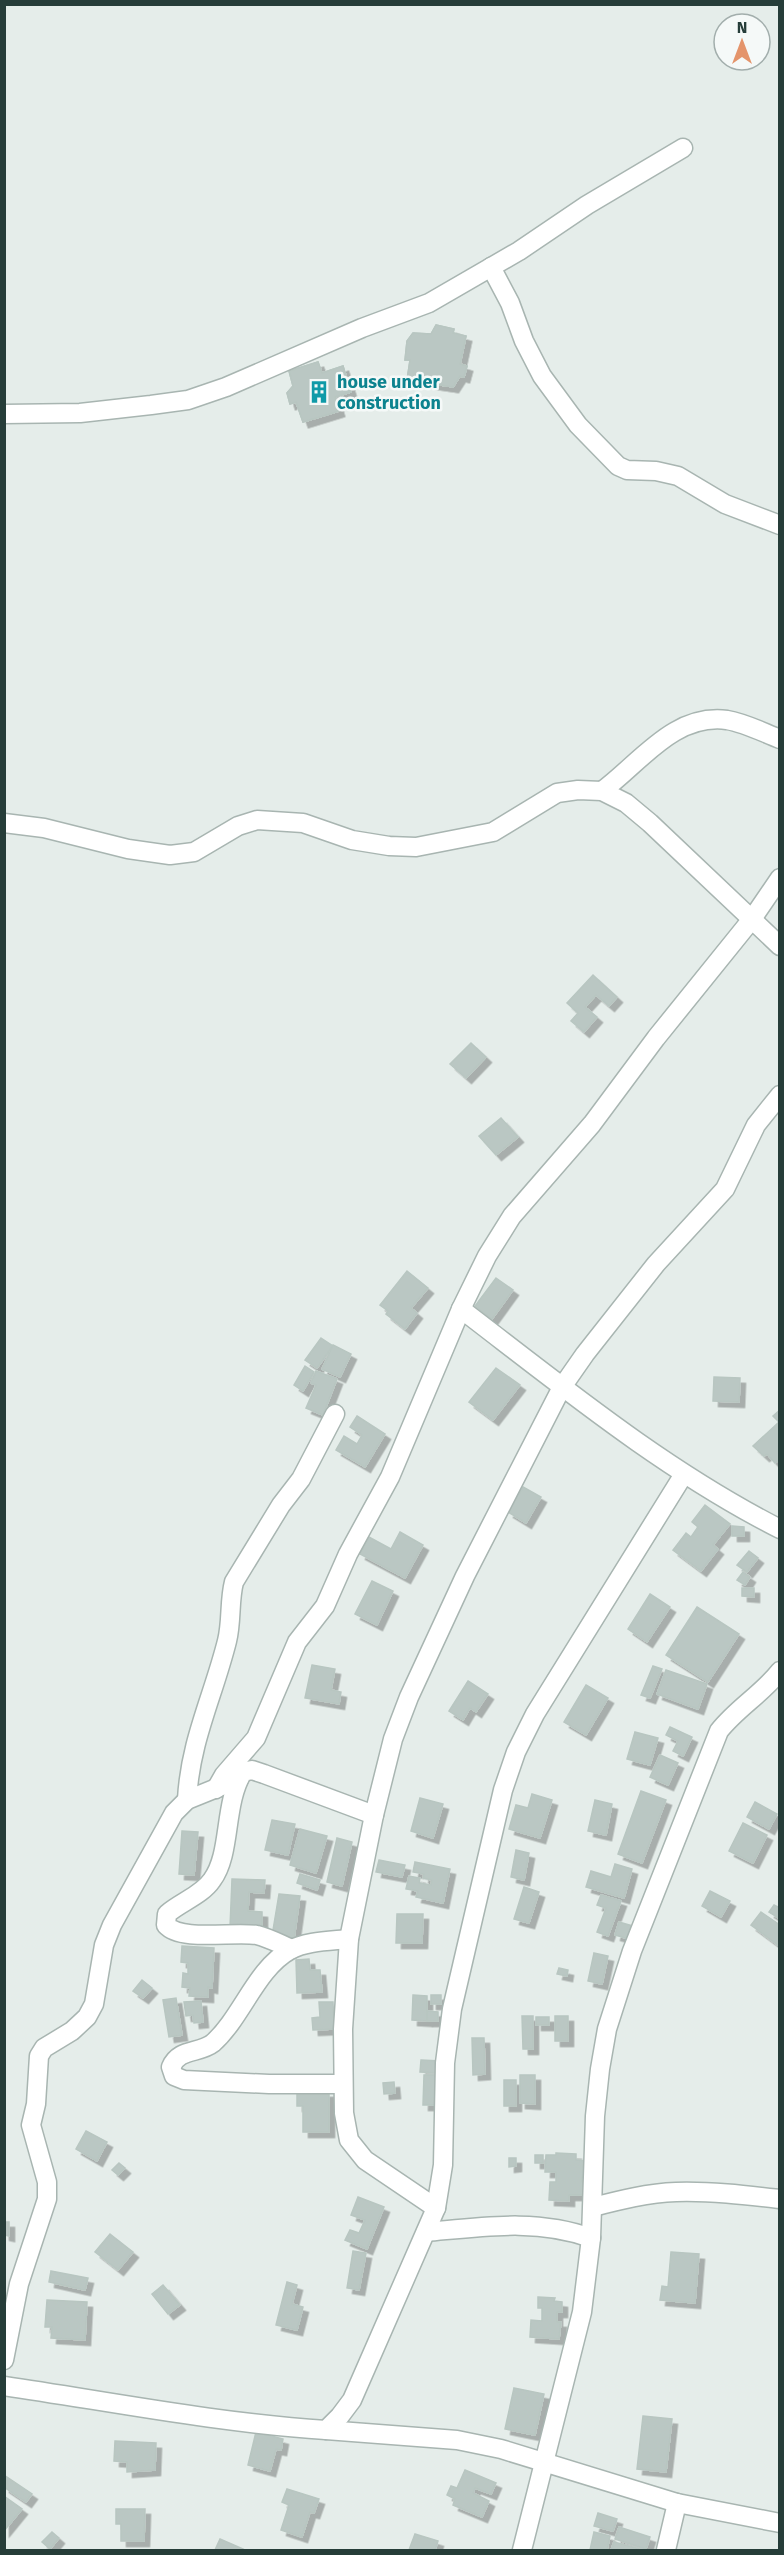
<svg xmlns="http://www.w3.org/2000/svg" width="784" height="2555" viewBox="0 0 784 2555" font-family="'Fira Sans',sans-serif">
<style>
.building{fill:#bac7c3;stroke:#b8c6c1;stroke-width:1.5;filter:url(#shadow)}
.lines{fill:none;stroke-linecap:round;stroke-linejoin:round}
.minor-casing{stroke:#a8b5b1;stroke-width:21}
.minor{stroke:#fff;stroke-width:18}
.labels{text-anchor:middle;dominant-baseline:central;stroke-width:5;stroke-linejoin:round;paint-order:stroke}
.culture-label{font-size:18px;font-weight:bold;fill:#0d838f;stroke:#f5f9f8;text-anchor:start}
</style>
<defs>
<filter id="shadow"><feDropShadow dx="5.5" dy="5.5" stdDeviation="0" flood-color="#0004"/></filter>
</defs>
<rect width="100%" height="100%" fill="#e5edea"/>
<g class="building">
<polygon points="436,325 454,329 453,333 466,336 460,364 467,366 464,377 460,376 453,387 407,380 410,360 405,360 407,341 413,333 431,334"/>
<polygon points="436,325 454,329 453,333 466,336 460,364 467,366 464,377 460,376 453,387 407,380 410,360 405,360 407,341 413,333 431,334"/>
<polygon points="318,362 322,373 343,366 351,392 335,397 339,411 303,422 296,402 290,404 287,393 293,386 289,371"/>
<polygon points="318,362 322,373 343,366 351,392 335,397 339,411 303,422 296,402 290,404 287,393 293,386 289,371"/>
<polygon points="593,975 617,997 609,1006 596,995 585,1007 597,1017 584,1032 571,1021 578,1013 567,1003"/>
<polygon points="471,1043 486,1057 466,1078 450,1064"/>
<polygon points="501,1118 518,1137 496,1155 479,1136"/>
<polygon points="407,1271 428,1288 411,1308 417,1313 405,1329 386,1314 388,1311 380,1305"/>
<polygon points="496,1278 513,1290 492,1319 475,1306"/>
<polygon points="321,1338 333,1346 317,1368 305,1360"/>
<polygon points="333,1345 351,1354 340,1377 322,1369"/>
<polygon points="305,1366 314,1372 303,1391 294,1385"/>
<polygon points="496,1368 520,1385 493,1420 469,1402"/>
<polygon points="316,1371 337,1379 323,1415 306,1408 316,1385 311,1383"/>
<polygon points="714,1377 740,1378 739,1402 713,1401"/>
<polygon points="780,1410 780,1459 775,1463 767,1454 764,1456 753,1446 779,1422 773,1416"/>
<polygon points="357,1416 385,1434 365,1467 336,1450 344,1436 357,1444 362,1435 350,1427"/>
<polygon points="523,1487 541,1497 526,1523 508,1512"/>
<polygon points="705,1505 730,1524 713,1545 718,1549 701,1571 673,1550 686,1533 691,1537 698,1527 692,1522"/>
<polygon points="732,1526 744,1527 744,1536 732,1536"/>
<polygon points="400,1532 423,1545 405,1578 360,1554 369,1537 391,1549"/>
<polygon points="749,1551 758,1558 747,1572 737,1565"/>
<polygon points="743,1572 750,1577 745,1585 737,1580"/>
<polygon points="372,1581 393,1591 377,1625 355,1614"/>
<polygon points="742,1588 754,1588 754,1597 742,1596"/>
<polygon points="650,1594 670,1607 647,1642 628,1629"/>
<polygon points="697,1607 739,1634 708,1682 666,1655"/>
<polygon points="312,1665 335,1669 331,1690 341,1692 339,1704 305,1698"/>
<polygon points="653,1666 662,1669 650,1698 641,1695"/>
<polygon points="666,1670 707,1684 698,1709 657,1694"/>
<polygon points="468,1681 488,1694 476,1712 470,1708 463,1720 449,1711"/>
<polygon points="586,1685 608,1698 586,1735 564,1722"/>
<polygon points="670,1727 692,1737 683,1756 673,1751 678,1741 666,1735"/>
<polygon points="635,1732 658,1738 650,1765 627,1759"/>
<polygon points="660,1755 678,1763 668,1785 650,1777"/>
<polygon points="641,1791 666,1800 642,1863 618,1854"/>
<polygon points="532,1794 552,1800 540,1838 509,1829 516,1805 528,1808"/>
<polygon points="420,1798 443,1804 433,1838 411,1831"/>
<polygon points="595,1800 612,1804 606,1835 588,1831"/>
<polygon points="755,1802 777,1814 769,1829 747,1817"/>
<polygon points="272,1820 295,1824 288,1855 265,1850"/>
<polygon points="743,1823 767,1835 753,1863 729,1851"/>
<polygon points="300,1829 327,1836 316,1873 290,1865"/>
<polygon points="182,1831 198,1832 194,1875 179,1874"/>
<polygon points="337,1838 352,1842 342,1886 327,1882"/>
<polygon points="516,1850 529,1853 524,1880 511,1877"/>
<polygon points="379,1860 405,1865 402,1877 376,1872"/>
<polygon points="415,1862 450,1869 443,1903 416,1897 418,1891 406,1889 409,1876 420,1878 419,1883 431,1885 432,1880 423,1878 424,1874 413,1872"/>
<polygon points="615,1864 632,1869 624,1898 586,1887 591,1871 611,1877"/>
<polygon points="300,1874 320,1880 317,1890 297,1883"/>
<polygon points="232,1879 265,1880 264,1893 249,1892 248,1911 262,1912 262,1928 230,1927"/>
<polygon points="524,1887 539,1892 529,1923 514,1919"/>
<polygon points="710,1891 730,1901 721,1917 702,1906"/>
<polygon points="279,1894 300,1896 294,1939 272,1936"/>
<polygon points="601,1895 621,1901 608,1936 597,1932 606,1908 597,1905"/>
<polygon points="774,1905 780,1908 780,1919 769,1912"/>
<polygon points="761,1912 780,1925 778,1945 751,1925"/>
<polygon points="397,1914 423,1914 422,1943 396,1943"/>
<polygon points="619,1922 633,1926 629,1939 615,1935"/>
<polygon points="182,1946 214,1948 212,1988 208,1987 208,1997 189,1996 190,1988 182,1987 183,1973 188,1974 188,1963 181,1962"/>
<polygon points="594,1953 608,1956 602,1984 588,1981"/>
<polygon points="309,1959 310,1970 320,1970 322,1992 297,1993 296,1960"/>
<polygon points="559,1968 568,1970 567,1976 557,1974"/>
<polygon points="142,1980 152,1988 143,1998 133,1991"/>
<polygon points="413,1995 427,1996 427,2021 412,2020"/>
<rect x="431" y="1995" width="10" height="9"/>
<polygon points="176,1998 182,2035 169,2037 163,2000"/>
<polygon points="201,2001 203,2022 194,2023 193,2015 186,2016 184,2002"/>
<polygon points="319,2002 333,2002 334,2029 313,2030 312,2018 320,2017"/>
<polygon points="427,2011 438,2012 438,2021 427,2021"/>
<polygon points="522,2016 533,2016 533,2049 523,2049"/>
<rect x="555" y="2016" width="13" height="25"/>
<rect x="536" y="2017" width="13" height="8"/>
<polygon points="472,2038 484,2038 485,2074 473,2075"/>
<polygon points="421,2060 440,2061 439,2073 420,2072"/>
<polygon points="424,2075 439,2075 438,2105 423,2105"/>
<polygon points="520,2075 535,2075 535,2104 520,2103"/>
<rect x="504" y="2080" width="12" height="26"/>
<polygon points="394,2082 395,2093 384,2094 383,2083"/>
<polygon points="297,2092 329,2092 329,2132 303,2132 303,2106 297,2106"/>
<polygon points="86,2131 107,2142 97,2161 76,2149"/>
<polygon points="556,2153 576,2154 576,2160 588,2161 588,2177 582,2177 582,2182 587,2182 586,2195 569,2195 569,2201 549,2200 550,2182 556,2182 556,2172 545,2172 546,2155 556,2155"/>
<rect x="535" y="2155" width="8" height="8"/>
<polygon points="509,2158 516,2158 516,2166 509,2167"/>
<polygon points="119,2163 125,2168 118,2175 112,2170"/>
<polygon points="358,2197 384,2207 367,2249 345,2240 350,2230 359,2233 365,2220 351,2215"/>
<polygon points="4,2222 9,2222 9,2236 4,2235"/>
<polygon points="110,2234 133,2252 118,2270 95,2252"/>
<polygon points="353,2251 366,2253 359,2290 347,2288"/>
<polygon points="671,2252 699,2254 695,2303 660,2300 662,2286 668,2287"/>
<polygon points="51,2271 88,2278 85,2290 49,2282"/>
<polygon points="287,2282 297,2285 292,2304 303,2307 297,2330 276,2325"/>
<polygon points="163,2285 180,2305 168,2314 152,2294"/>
<polygon points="538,2297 555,2298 554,2301 562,2302 562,2312 557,2312 557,2322 561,2322 559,2339 530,2337 531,2320 542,2321 542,2308 538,2308"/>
<polygon points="47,2300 87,2302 85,2340 51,2338 52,2327 45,2327"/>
<polygon points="514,2388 544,2394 535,2435 505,2429"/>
<polygon points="643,2416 672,2419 666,2472 637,2469"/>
<polygon points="256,2432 283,2439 281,2450 276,2449 270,2471 248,2465"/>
<polygon points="115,2441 156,2443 155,2470 127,2472 127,2462 114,2461"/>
<polygon points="465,2470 496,2483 491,2494 475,2488 473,2493 489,2501 482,2517 453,2505 455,2499 447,2495 451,2486 457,2488"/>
<polygon points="4,2475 32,2494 26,2502 4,2487"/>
<polygon points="287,2489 319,2499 314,2513 310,2512 302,2537 281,2530 289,2505 282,2502"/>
<polygon points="4,2496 22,2509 4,2531"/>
<polygon points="116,2509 145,2509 144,2541 121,2541 121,2524 116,2524"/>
<polygon points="598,2513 617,2519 613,2531 594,2526"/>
<polygon points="619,2527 650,2537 646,2549 615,2539"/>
<polygon points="52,2532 59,2538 50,2549 42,2542"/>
<polygon points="594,2532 610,2536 607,2550 590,2550"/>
<polygon points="415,2534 438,2541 435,2550 409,2550"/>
<polygon points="220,2539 243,2549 242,2550 215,2550"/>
<polygon points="614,2542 643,2550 611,2550"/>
</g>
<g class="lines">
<g class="minor-casing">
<g id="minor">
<polyline points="491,267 510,303 524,341 542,376 578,425 618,466 627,470 656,471 678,476 725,504 780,525"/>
<polyline points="4,414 80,413 151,405 188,400 226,387 362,328 429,303 519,251 587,205 683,148"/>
<path d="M 602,791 C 640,763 674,713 727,720 C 745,723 762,732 780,739"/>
<polyline points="4,823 44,828 128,849 170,855 194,852 238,826 257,820 303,823 352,840 389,846 416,847 493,832 557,793 578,790 602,791 626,803 650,823 780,946"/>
<path d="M 461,1309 C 563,1387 664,1470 780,1529"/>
<polyline points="216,1789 224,1775 256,1738 297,1642 325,1606 348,1554 390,1477 461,1309 487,1256 512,1216 592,1124 656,1038 752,919 780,878"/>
<path d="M 187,1800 C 190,1741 213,1697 227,1641 C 232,1621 229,1601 234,1582 L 281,1505 L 301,1479 L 335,1414"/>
<path d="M 292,1949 C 280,1944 269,1938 257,1935 C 234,1931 181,1942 166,1925 L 167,1914 C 181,1902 202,1895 212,1880 C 232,1853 223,1804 243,1772 L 252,1770 L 264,1774 L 374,1815"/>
<path d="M 342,2084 L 269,2084 L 184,2080 L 174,2076 L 171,2067 C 179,2048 199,2054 213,2043 C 242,2017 256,1969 290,1950 C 306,1941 330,1941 349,1939"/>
<path d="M 593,2207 C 620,2200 648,2193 676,2192 C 711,2191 745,2195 780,2199"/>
<polyline points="436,2208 365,2160 349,2140 344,2113 343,2029 349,1939 374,1815 393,1739 409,1697 465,1576 562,1387 585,1354 656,1264 725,1189 756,1125 780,1095"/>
<path d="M 426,2232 C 481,2227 537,2218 591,2238"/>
<polyline points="4,2360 19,2284 47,2199 47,2182 31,2125 36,2104 39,2056 44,2048 72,2031 87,2017 94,2004 104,1945 112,1925 174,1813 187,1800 239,1779"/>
<path d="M 4,2386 C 112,2402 218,2423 326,2430 L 340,2416 L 352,2400 L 436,2208 L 443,2165 L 445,2063 L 452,2009 L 503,1790 L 516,1752 L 535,1714 L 684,1474"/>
<polyline points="326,2430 457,2440 501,2449 677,2503 780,2523"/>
<path d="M 522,2550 L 582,2312 L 591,2238 L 595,2116 L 600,2069 L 607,2029 L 632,1951 L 719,1731 C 737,1708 762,1694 780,1671"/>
<polyline points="666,2550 677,2503"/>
</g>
</g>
<use href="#minor" class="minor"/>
</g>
<defs>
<g id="building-bare" transform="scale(1.8)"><path d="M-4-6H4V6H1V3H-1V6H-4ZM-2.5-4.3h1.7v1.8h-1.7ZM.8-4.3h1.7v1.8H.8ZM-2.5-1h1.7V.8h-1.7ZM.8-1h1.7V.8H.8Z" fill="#0f9aa8" stroke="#f5f9f8" stroke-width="2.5" paint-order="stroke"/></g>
</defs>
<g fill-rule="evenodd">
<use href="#building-bare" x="319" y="392"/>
</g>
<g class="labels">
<g class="culture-label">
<text x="337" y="382">house under<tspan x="337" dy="21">construction</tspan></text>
</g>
</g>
<rect width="784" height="2555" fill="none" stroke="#263d39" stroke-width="12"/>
<g transform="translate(742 42)"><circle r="28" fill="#f5f9f8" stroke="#a2aeac" stroke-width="1.5"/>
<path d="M0-4.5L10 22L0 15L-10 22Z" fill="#e4946b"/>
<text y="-9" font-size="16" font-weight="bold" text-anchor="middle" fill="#263d39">N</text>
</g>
</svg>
